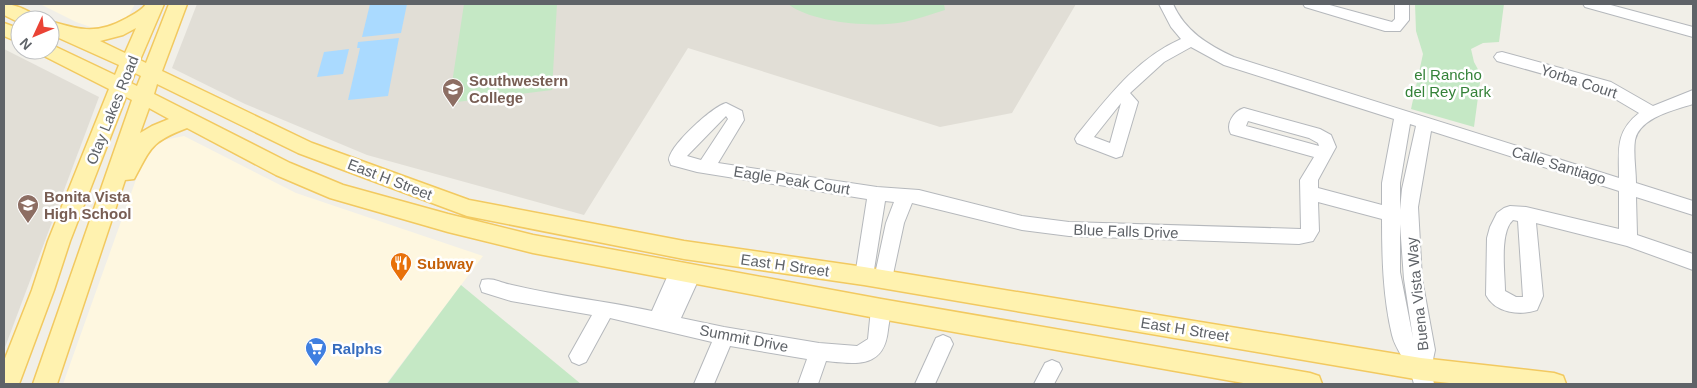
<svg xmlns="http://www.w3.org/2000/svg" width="1697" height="388" viewBox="0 0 1697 388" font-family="Arial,sans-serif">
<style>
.commercial{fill:#fef7e0}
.education{fill:#e1ded6}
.green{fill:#c5e8c5}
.water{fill:#aadaff}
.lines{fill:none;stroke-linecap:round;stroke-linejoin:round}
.minor-casing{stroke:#b5b8bc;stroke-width:2}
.major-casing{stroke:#f2c960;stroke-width:3}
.minor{fill:#fff;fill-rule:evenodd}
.major{fill:#fff2af;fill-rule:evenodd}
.labels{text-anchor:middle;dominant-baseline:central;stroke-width:5;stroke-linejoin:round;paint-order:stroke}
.park-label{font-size:15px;fill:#348238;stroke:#fff}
.education-label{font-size:15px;font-weight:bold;fill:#785e54;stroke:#fff;text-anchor:start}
.street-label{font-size:15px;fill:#5f6368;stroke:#fff}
.food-label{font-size:15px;font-weight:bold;fill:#c56008;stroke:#fff;text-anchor:start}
.shop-label{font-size:15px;font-weight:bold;fill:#366cbe;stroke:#fff;text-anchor:start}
</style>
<rect width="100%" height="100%" fill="#f1efe8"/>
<g class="commercial">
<polygon points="40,4 135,4 127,19 102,31 76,22"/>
<polygon points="184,136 296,193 483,256 386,384 63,384 149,143"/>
</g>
<g class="education">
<polygon points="197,4 1076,4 1012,113 940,127 688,48 584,215 367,155 245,104 172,68"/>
<polygon points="4,49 99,97 4,350"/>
</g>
<g class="green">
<polygon points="464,4 557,4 552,90 449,103"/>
<path d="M 788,4 L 944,4 L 945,10 C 931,14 918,19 904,22 C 874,28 812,23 788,4 Z"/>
<polygon points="1415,4 1504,4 1499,42 1483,43 1471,49 1474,62 1481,75 1474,127 1411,109 1423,54 1416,31"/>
<polygon points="461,285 581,384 387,384"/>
</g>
<g class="water">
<polygon points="370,4 407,4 401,33 362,37"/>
<polygon points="399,38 388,96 348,100 360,48 357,48 358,42"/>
<polygon points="349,49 343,74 317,77 324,52"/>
</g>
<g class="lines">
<g class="minor-casing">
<g id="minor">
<path d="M 1159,4 L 1173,4 C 1185,31 1208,45 1234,57 L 1619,178 C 1619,150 1615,132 1639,113 L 1600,90 L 1497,61 L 1494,57 L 1497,53 L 1502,52 L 1611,82 L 1653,106 L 1693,90 L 1693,104 C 1675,110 1640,117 1635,140 C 1633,153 1636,170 1636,183 L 1693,201 L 1693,215 L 1636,197 L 1637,235 L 1693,254 L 1693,270 L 1627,246 L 1536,223 L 1543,296 L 1537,310 C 1520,316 1495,313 1486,295 L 1487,238 L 1490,227 L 1497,213 L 1504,208 L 1510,206 L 1526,207 L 1619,229 L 1619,191 L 1431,131 L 1418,207 L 1422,279 L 1435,350 L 1431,369 L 1434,384 L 1414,384 C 1410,364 1396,352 1392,335 C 1383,297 1382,258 1382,219 L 1318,202 L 1319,231 L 1313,241 L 1299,244 L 1069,236 L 1022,230 L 912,203 L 904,223 L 892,279 L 890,285 L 883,287 L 876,285 L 874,279 L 886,223 L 894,202 L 885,201 L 873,276 L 871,282 L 864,284 L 857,282 L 855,276 L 867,199 L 697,172 L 671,165 L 669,160 C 669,146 712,107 726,103 L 742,111 L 744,120 L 718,163 L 877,187 L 919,190 L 1022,216 L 1069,222 L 1301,229 L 1300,180 L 1314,157 L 1231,134 C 1225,124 1234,111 1244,108 L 1320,129 L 1331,135 L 1336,147 L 1318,180 L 1318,188 L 1382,205 L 1382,183 L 1394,119 L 1224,65 L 1191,47 L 1164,62 L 1130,93 L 1138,102 L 1122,156 L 1116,158 L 1077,143 L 1075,139 L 1077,135 C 1108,97 1136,59 1181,39 L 1171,27 ZM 1121,103 L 1110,143 L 1094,137 ZM 726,116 L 728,119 L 701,160 L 687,156 ZM 1248,121 L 1309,138 L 1318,143 L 1319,146 L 1246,126 ZM 1410,124 L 1416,126 L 1402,189 L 1400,210 L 1400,183 ZM 1513,220 L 1518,221 L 1523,297 L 1516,297 L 1505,291 C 1505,274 1499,232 1513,220 ZM 1400,224 L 1404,279 L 1413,338 L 1400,272 Z"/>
<polygon points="1303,4 1326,4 1392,22 1395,19 1395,4 1409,4 1409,20 1400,31 1385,31 1305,7"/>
<polygon points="1583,4 1607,4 1693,27 1693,37 1585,7"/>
<path d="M 679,263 L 687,268 L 692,266 L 699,269 L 701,274 L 681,318 L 724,327 L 819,343 L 857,346 L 868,339 L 871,309 L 874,303 L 881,301 L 888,303 C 892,312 889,321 888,330 C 884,369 856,364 826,361 L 818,384 L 798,384 L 807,359 L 730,346 L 714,384 L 694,384 L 712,342 L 610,318 L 586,362 L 579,365 L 572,362 L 569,356 L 592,315 L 511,301 L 482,292 L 480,286 L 482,280 C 493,277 501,283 512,285 C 558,296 605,301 652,311 L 672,266 Z"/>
<polygon points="943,335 950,338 953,344 935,384 915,384 936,338"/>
<polygon points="1052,360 1059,363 1062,369 1054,384 1034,384 1045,363"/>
</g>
</g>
<g class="major-casing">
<g id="major">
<path d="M 4,4 C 14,4 33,11 38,20 L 20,20 L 20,23 L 4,15 Z"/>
<path d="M 146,4 L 164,4 L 140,60 L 146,63 L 169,4 L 187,4 L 162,71 L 312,143 L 469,200 L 684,241 L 864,267 L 1421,358 L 1554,373 L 1563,376 L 1566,384 L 1459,384 L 1421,380 L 864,285 L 684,259 L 467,216 L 298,153 L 157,84 L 154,94 L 290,163 L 343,185 L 448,214 L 533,235 L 881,299 L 1310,373 L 1319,376 L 1322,384 L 1249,384 L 881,319 L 533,253 L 448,232 L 330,198 L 276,175 L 187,128 C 151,142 152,146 134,179 L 125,180 L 57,384 L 33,384 L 132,100 L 126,97 L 70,241 L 54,290 L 19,384 L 4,384 L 4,361 L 32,290 L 48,241 L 109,89 L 40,54 L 38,50 L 50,50 L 50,45 L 54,46 L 115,75 L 119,65 L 50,34 L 50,21 C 81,30 96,35 127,18 C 134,14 142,10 146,4 ZM 136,28 L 125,53 L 100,41 L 123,35 ZM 135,73 L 141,76 L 137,86 L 131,83 ZM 149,108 L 169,119 L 152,126 L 140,133 Z"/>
<polygon points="4,23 20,29 20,43 4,36"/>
</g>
</g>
<use href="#minor" class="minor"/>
<use href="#major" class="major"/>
</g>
<defs>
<g id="university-pin" transform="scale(1.125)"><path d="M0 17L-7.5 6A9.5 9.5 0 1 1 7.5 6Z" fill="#8d6e63" stroke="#fff"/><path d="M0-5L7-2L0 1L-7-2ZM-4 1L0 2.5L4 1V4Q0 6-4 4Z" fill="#fff"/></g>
<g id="school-pin" transform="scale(1.125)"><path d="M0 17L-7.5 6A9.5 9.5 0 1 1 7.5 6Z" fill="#8d6e63" stroke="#fff"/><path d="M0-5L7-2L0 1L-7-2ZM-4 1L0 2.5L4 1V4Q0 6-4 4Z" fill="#fff"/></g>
<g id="restaurant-pin" transform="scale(1.125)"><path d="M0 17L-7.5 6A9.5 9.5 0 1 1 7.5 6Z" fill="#e8710a" stroke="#fff"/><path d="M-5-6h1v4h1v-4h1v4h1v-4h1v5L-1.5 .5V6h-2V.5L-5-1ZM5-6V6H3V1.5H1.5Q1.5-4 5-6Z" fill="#fff"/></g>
<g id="supermarket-pin" transform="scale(1.125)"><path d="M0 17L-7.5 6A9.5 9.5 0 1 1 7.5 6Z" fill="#3f7fe0" stroke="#fff"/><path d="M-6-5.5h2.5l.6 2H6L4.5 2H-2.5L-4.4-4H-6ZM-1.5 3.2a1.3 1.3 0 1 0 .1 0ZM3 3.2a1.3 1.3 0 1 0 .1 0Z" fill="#fff"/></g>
</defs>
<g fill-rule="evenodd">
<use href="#university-pin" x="453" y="89"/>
<use href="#school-pin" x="28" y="205"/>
<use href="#restaurant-pin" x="401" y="263"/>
<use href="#supermarket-pin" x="316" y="348"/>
</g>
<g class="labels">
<g class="park-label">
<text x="1448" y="74">el Rancho<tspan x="1448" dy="17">del Rey Park</tspan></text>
</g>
<g class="education-label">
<text x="469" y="80">Southwestern<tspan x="469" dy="17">College</tspan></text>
<text x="44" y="196">Bonita Vista<tspan x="44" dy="17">High School</tspan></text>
</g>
<g class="street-label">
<text transform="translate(1579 81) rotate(18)">Yorba Court</text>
<text transform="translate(112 110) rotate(-68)">Otay Lakes Road</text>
<text transform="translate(1559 165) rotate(17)">Calle Santiago</text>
<text transform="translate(390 179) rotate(21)">East H Street</text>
<text transform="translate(792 180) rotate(9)">Eagle Peak Court</text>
<text transform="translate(1126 231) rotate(2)">Blue Falls Drive</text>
<text transform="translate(785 265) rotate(8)">East H Street</text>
<text transform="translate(1417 294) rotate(-96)">Buena Vista Way</text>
<text transform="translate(1185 329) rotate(9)">East H Street</text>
<text transform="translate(744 338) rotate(11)">Summit Drive</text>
</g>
<g class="food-label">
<text x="417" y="263">Subway</text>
</g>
<g class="shop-label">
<text x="332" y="348">Ralphs</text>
</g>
</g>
<rect width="1697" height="388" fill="none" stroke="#5f6368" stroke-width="10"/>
<g transform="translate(35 35) rotate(226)"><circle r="24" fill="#ffffff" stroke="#bfc1c3"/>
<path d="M0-4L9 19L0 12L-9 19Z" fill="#ea4335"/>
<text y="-8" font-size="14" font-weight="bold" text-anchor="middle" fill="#5f6368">N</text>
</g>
</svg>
